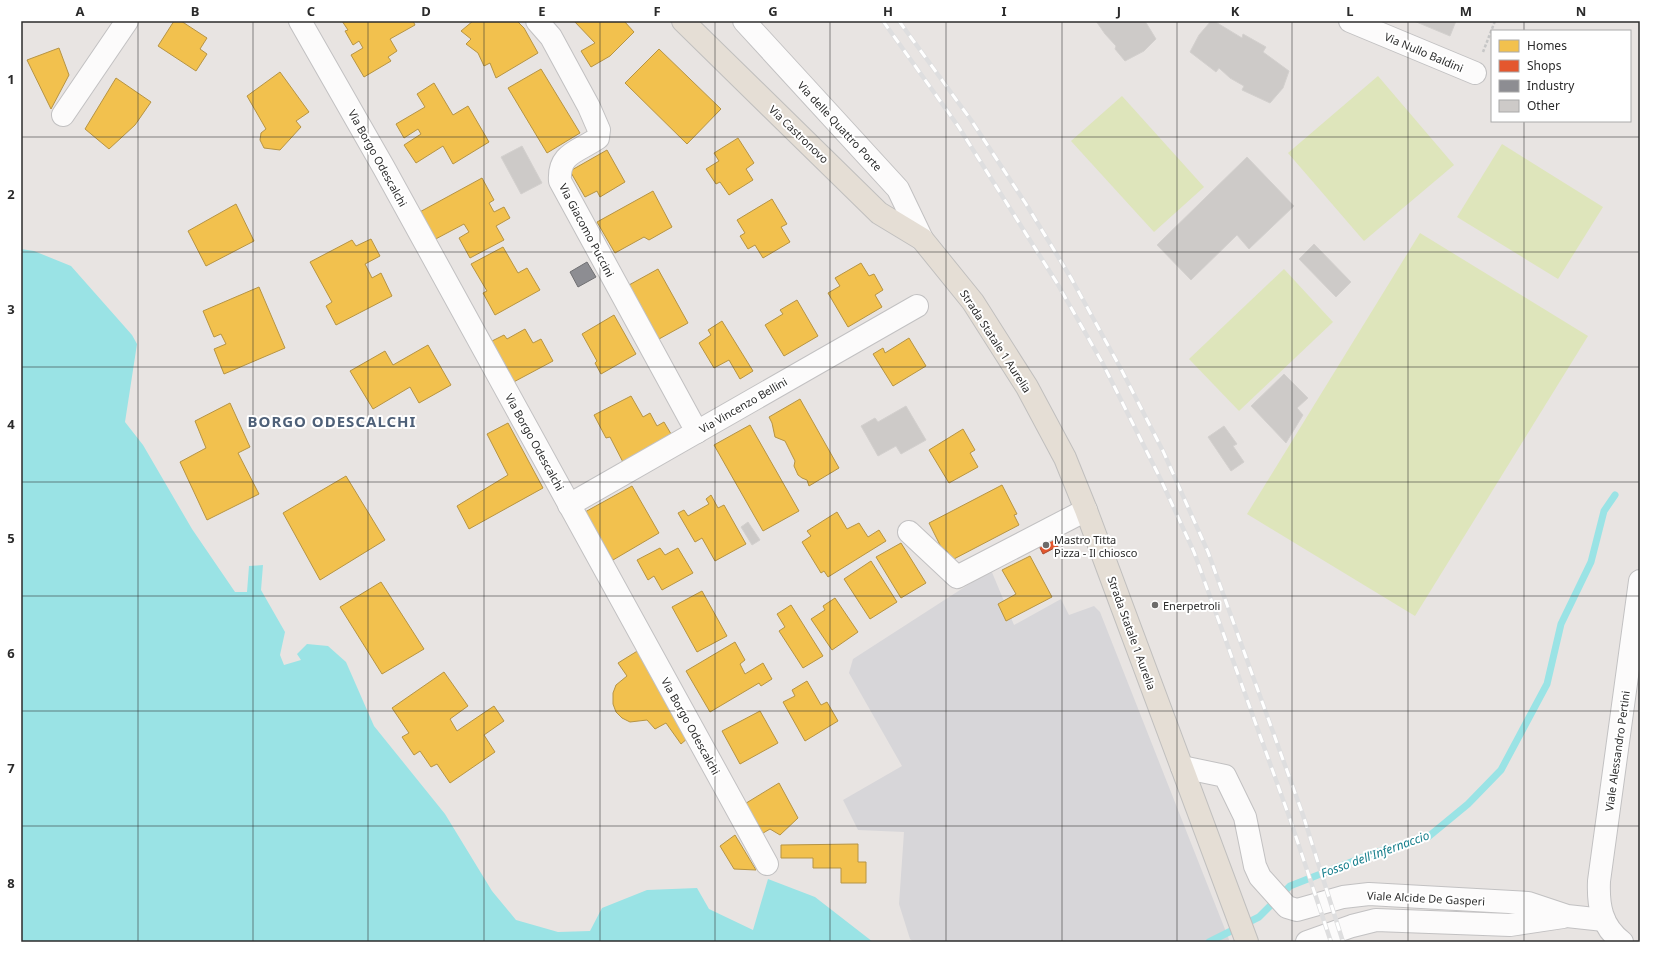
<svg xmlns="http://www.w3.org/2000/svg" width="1661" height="963" viewBox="0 0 1661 963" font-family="'Noto Sans',sans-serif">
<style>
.industrial{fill:#d7d6d9}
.pitch{fill:#dee5bb}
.water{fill:#9ae3e5}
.homes{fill:#f2c14e;stroke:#b69444}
.shops{fill:#e4572e;stroke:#ac4a2d}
.industry{fill:#8d8d92;stroke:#707073}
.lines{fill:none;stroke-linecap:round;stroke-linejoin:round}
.stream{stroke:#9ae3e5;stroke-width:7}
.building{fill:#cdcac8;stroke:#d3d0ce}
.minor-casing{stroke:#c2c1c2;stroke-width:24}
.secondary-casing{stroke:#c2c1c2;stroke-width:24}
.primary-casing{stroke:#c0bfbe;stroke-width:24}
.path{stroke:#c6c6c6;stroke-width:2.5;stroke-dasharray:3 2;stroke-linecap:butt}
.minor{stroke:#fcfbfb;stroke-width:22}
.secondary{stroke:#fcfbfb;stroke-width:22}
.primary{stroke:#e5ded5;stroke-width:22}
.rail-casing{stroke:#dededf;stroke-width:4.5}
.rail{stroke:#fff;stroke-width:3;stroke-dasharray:9;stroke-linecap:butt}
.grid{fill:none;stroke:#2b2b2b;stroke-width:1;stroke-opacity:0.55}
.poi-dot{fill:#6d6c6b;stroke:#fff;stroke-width:1.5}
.labels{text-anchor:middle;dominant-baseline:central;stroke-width:4;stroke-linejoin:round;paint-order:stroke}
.street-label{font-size:11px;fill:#2b2b2b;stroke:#fff}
.poi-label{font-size:11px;fill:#2b2b2b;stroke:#fff;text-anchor:start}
.water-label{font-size:12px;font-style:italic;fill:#177f8c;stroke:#fff}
.district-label{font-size:15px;font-weight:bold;letter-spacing:1px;fill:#4e6078;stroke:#fff}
.neatline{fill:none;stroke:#2b2b2b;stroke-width:1.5}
.grid-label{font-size:13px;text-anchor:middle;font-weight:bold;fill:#2b2b2b}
</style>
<rect width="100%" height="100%" fill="#e8e4e2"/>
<polygon class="industrial" points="991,570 1014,625 1061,599 1069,615 1094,606 1100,612 1230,942 914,942 910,939 899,904 904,832 858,830 843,800 902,766 849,673 853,659"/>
<g class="pitch">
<polygon points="1378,76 1454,165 1364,241 1288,153"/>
<polygon points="1122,96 1204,187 1154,232 1071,141"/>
<polygon points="1502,144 1603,207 1558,279 1457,217"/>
<polygon points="1420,233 1588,336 1415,616 1247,514"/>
<polygon points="1284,269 1333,322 1239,411 1189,359"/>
</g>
<polygon class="water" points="21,249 34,251 71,266 132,335 137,344 125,422 143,445 192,529 235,592 247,592 249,566 263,565 261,590 285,632 280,655 284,665 301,660 297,654 307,644 328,646 346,662 374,726 445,814 492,891 516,920 558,932 590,931 602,908 647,890 697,888 709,909 753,930 768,879 815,897 873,942 21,942"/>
<g class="homes">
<polygon points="174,21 181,21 207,38 200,49 207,54 196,71 158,46"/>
<polygon points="342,21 413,21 415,25 390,39 397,51 388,57 391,61 364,77 351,55 363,48 359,41 353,45 345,31 348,30"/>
<polygon points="473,21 517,21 524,28 538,53 496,78 490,63 484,66 478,53 466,44 471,39 461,31"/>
<polygon points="574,21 624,21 634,32 610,56 591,67 581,51 595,43"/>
<polygon points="59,48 69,75 51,109 27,60"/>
<polygon points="659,49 721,109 687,144 625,83"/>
<polygon points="541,69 580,133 547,153 508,88"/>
<polygon points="280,72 309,112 296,121 301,127 280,150 264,148 260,140 261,133 266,129 247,96"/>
<polygon points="116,78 151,102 135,125 109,149 85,129"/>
<polygon points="434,83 453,115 468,106 489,142 453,164 443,146 416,163 404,145 421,134 418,129 404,138 396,124 425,107 417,94"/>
<polygon points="738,138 754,163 746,169 753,180 729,195 720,182 716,184 706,169 719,161 714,153"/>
<polygon points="607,150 625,182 600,197 597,191 585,197 570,171"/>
<polygon points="482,178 494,200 489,203 494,212 504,207 510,218 496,226 504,240 470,258 459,238 469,232 464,224 430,242 416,214"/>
<polygon points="653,191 672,227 649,240 644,237 615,253 597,222"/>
<polygon points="772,199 787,224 781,227 790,242 763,258 755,245 748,249 740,236 745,233 737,220"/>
<polygon points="236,204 254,241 206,266 188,231"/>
<polygon points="371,239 380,256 365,264 372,278 381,273 392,296 336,325 326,306 332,302 310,262 352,240 356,246"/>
<polygon points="503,247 518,273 527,268 540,290 495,315 483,293 487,291 471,264"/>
<polygon points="861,263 869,276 874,274 883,290 875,295 882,307 848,327 828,293 840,286 835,278"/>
<polygon points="658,269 688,323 659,339 629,285"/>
<polygon points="259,287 285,348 224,374 214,349 226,344 221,334 214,337 203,311"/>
<polygon points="797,300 818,336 784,356 765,325 783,314 780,310"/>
<polygon points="614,315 636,354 601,374 595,363 597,361 582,334"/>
<polygon points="722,321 753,371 740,379 729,360 714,368 699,343 711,335 708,330"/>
<polygon points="525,329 533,343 541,339 553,361 508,385 486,344 504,335 507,339"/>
<polygon points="909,338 926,366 893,386 873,354 883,348 885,353"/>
<polygon points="428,345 451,385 419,403 410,387 373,409 350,371 385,351 393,365"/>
<polygon points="631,396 643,417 650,413 657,426 664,422 674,439 625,466 610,437 606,438 594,415"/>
<polygon points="800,399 839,468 809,486 807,480 802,478 798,475 794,466 795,461 785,441 775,437 772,423 769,417"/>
<polygon points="230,403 250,447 238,453 259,494 207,520 180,462 206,448 195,421"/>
<polygon points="508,423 543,488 469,529 457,506 508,475 487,434"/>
<polygon points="750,425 799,511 763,531 714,445"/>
<polygon points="963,429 975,450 970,453 978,467 949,483 929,450"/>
<polygon points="346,476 385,540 320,580 283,513"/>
<polygon points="1002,485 1017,514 1014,515 1019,525 952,560 947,551 943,551 929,523"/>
<polygon points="632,486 659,533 613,560 585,512"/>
<polygon points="711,495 718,508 724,505 746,544 715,561 702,538 695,542 678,513 684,510 688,516 709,504 706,499"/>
<polygon points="837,512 847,529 859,523 868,537 879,530 886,541 828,577 824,571 821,573 802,542 811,536 807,531"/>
<polygon points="901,543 926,583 901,598 876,557"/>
<polygon points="660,548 665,555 678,548 693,573 662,590 654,576 648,580 637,560"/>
<polygon points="1030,556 1052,597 1006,621 998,604 1016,594 1002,570"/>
<polygon points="871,561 897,602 870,619 844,579"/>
<polygon points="381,582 424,649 382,674 340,607"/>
<polygon points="702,591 727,636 697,652 672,607"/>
<polygon points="835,598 858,632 832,650 811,619 825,610 823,606"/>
<polygon points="791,605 823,656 803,668 779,631 785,627 777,614"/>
<polygon points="735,642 745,660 740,664 745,674 763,663 772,679 761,686 759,683 710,712 686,671"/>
<polygon points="639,650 688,738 681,744 666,723 655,729 647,720 630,722 622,718 616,712 613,704 613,693 616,685 627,676 618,663"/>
<polygon points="444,672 468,706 450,719 457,731 494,706 504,721 484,735 495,752 450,783 437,764 431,767 420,751 414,755 402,737 409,733 392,708"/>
<polygon points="807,681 821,705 827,702 838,721 805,741 783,702 795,696 792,690"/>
<polygon points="760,711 778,743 740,764 722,731"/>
<polygon points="779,783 798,818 780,835 770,829 758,836 743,805"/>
<polygon points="735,835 756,870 734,869 720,846"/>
<polygon points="858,844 858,862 866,862 866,883 841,883 841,868 813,868 813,858 781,858 781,845"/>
</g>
<polygon class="shops" points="1054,533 1060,545 1043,554 1037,542"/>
<polygon class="industry" points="587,262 596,277 578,287 570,272"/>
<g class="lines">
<polyline class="stream" points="1209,942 1259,917 1290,886 1374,853 1428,837 1468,804 1501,770 1547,684 1561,624 1591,562 1604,511 1615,495"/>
</g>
<g class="building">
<polygon points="1096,21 1145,21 1156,39 1144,51 1125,61 1115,49 1116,46 1105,34"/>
<polygon points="1211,21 1214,21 1242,38 1243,34 1266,47 1263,52 1289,71 1283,88 1270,103 1242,90 1244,86 1230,78 1219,68 1216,72 1190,52 1199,35"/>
<polygon points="1414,21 1456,21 1450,36"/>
<polygon points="522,146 542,183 521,194 501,157"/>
<polygon points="1247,157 1294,206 1249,249 1237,235 1191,280 1157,245"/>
<polygon points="1314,244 1351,282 1336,297 1299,259"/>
<polygon points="1284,374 1308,398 1297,408 1303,415 1286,443 1251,406"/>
<polygon points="906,406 926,440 901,454 896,446 878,456 861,426 875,418 878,422"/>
<polygon points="1224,426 1237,444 1233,446 1244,462 1231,471 1208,437"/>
<polygon points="748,522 760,540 752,545 741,527"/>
</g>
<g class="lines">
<g class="minor-casing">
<g id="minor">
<polyline points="300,21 384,168 767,864"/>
<path d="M 537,21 L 551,37 L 589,107 L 599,130 L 598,138 C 578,152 558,153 560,181 L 697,432"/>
<polyline points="1350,21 1475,73"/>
<polyline points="63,115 127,21"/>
<polyline points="569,505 917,306"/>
<polyline points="909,532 957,577 1086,510"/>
<polyline points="1182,767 1225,776 1245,817 1255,866 1260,877 1287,907 1297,910 1343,897 1369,894 1528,903 1567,916 1604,920"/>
<polyline points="1307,942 1352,926 1376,920 1510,925 1563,917"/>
<path d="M 1622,942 C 1601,926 1598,905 1599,881 L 1640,581"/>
</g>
</g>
<g class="secondary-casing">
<polyline id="secondary" points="744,21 898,189 922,239"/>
</g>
<g class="primary-casing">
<polyline id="primary" points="683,21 879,213 922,239 973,302 1027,387 1065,458 1086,510 1247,942"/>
</g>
<polyline class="path" points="1483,52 1495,21"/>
<use href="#minor" class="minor"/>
<use href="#secondary" class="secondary"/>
<use href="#primary" class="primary"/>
<g class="rail-casing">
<g id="rail">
<polyline points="883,21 958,126 1057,283 1103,364 1161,480 1194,552 1290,819 1331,942"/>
<polyline points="899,21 971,120 1026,204 1071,278 1121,369 1163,451 1208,552 1303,815 1343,942"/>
</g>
</g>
<use href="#rail" class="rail"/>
</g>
<path class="grid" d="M 138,21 L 138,942M 253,21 L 253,942M 368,21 L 368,942M 484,21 L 484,942M 600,21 L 600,942M 715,21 L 715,942M 830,21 L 830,942M 946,21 L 946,942M 1062,21 L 1062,942M 1177,21 L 1177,942M 1292,21 L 1292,942M 1408,21 L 1408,942M 1524,21 L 1524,31M 1524,121 L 1524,942M 21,137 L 1640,137M 21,252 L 1640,252M 21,367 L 1640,367M 21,482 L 1640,482M 21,596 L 1640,596M 21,711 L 1640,711M 21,826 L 1640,826"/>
<g class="poi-dot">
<circle cx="1046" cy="545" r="4"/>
<circle cx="1155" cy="605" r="4"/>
</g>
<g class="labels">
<g class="street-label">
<text transform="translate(1424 52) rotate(23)">Via Nullo Baldini</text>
<text transform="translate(840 126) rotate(47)">Via delle Quattro Porte</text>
<text transform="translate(799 134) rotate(44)">Via Castronovo</text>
<text transform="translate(378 158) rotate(61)">Via Borgo Odescalchi</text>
<text transform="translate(587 230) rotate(62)">Via Giacomo Puccini</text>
<text transform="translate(996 341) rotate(57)">Strada Statale 1 Aurelia</text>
<text transform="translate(743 405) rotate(-30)">Via Vincenzo Bellini</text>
<text transform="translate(535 442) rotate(61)">Via Borgo Odescalchi</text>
<text transform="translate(1132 633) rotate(70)">Strada Statale 1 Aurelia</text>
<text transform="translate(691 726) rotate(61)">Via Borgo Odescalchi</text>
<text transform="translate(1617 751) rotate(-82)">Viale Alessandro Pertini</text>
<text transform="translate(1426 898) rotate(3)">Viale Alcide De Gasperi</text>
</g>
<g class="poi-label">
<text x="1054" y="539">Mastro Titta<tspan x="1054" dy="13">Pizza - Il chiosco</tspan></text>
<text x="1163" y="605">Enerpetroli</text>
</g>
<g class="water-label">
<text transform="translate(1375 854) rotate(-20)">Fosso dell'Infernaccio</text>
</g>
<g class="district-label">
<text x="332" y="421">BORGO ODESCALCHI</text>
</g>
</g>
<rect width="1661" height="963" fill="none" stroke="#ffffff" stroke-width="44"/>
<rect x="1491" y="30" width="140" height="92" fill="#ffffff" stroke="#aaaaaa"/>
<rect x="1499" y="40" width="20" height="12" fill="#f2c14e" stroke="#aaaaaa"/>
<text x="1527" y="50" font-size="12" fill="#2b2b2b">Homes</text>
<rect x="1499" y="60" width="20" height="12" fill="#e4572e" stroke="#aaaaaa"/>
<text x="1527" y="70" font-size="12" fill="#2b2b2b">Shops</text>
<rect x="1499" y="80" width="20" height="12" fill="#8d8d92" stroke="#aaaaaa"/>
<text x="1527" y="90" font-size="12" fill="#2b2b2b">Industry</text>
<rect x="1499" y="100" width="20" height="12" fill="#cdcac8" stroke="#aaaaaa"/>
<text x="1527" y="110" font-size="12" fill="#2b2b2b">Other</text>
<rect x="22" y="22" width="1617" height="919" class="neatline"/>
<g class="grid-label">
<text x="80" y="16">A</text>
<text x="195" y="16">B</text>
<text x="311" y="16">C</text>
<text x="426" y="16">D</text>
<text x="542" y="16">E</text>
<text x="657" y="16">F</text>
<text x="773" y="16">G</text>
<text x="888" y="16">H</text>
<text x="1004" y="16">I</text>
<text x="1119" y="16">J</text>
<text x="1235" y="16">K</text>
<text x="1350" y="16">L</text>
<text x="1466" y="16">M</text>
<text x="1581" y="16">N</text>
<text x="11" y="84">1</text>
<text x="11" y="199">2</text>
<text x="11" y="314">3</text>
<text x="11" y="429">4</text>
<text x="11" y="543">5</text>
<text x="11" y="658">6</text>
<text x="11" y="773">7</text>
<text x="11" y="888">8</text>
</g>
</svg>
